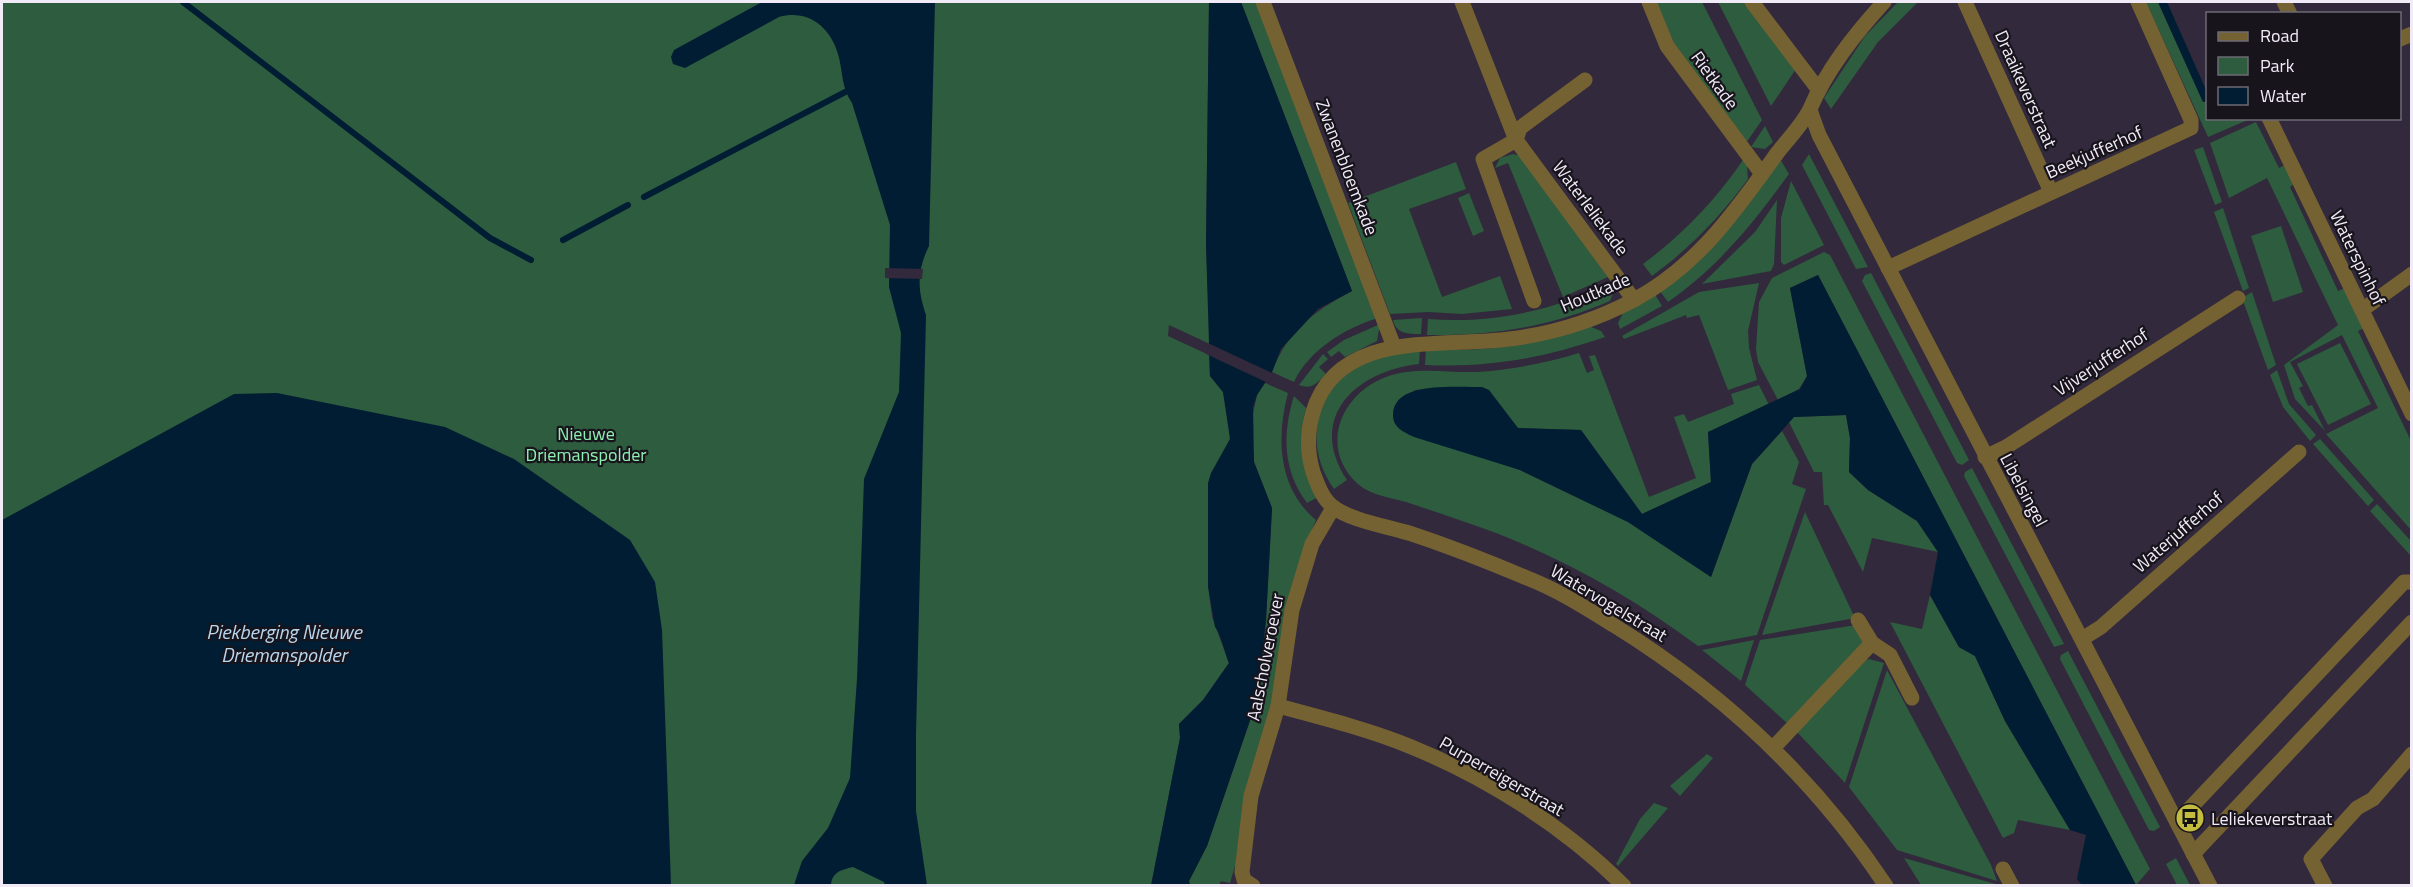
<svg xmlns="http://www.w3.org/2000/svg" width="2413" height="887" viewBox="0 0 2413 887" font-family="'Titillium Web',sans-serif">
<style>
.green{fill:#2d5c3e}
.water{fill:#001d33}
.pier{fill:#32293c}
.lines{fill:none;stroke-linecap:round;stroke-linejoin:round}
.stream{stroke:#001d33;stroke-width:6}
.street{stroke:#756232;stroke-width:15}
.labels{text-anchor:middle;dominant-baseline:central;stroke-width:4.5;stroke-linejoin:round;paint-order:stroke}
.street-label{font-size:18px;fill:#f0ebf7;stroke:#18141c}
.park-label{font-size:18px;fill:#8fefb1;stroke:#18141c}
.poi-label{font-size:18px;fill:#f0ebf7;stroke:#18141c;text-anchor:start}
.water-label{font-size:20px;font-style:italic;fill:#b7d7f1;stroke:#18141c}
</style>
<rect width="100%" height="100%" fill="#32293c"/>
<g class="green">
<polygon points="2,2 1209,2 1206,244 1210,344 1169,325 1168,336 1209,355 1210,376 1223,392 1230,428 1230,439 1221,457 1208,586 1212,617 1229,663 1203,700 1179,724 1180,738 1151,885 2,886"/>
<path d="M 1241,2 L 1256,2 L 1378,318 C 1345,328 1309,350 1294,382 L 1272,372 C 1288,330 1313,312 1352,291 Z"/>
<polygon points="1656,2 1702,2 1762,120 1746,143 1673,44"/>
<polygon points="1718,2 1745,2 1796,69 1771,106"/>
<polygon points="1898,2 1918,2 1878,42 1831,109 1824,98 1865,36"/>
<polygon points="2146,2 2158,2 2203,102 2207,101 2208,118 2250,119 2208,137"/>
<polygon points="2256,122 2279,168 2285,165 2294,184 2290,187 2338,291 2345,288 2364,328 2358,331 2411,441 2411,530 2326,434 2378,408 2342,335 2290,362 2303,386 2299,388 2308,406 2312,405 2325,431 2295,399 2284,365 2338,325 2267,178 2229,198 2210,143"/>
<polygon points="1765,126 1773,142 1765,149 1751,147"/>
<polygon points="2203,147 2222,202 2215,205 2194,150"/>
<polygon points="1513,154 1521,156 1608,277 1563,297 1508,163 1495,168 1500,158"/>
<polygon points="1809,154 1868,267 1856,269 1802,165"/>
<path d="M 1780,159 L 1789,174 C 1753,224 1718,267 1668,302 L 1659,290 Z"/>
<path d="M 1743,160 L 1747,165 L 1748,179 C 1720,217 1690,248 1652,276 L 1643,264 C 1683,234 1715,201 1743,160 Z"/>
<polygon points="1456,162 1466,189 1409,209 1442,297 1500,276 1512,309 1462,314 1428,312 1390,314 1348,203"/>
<polygon points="1791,181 1824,245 1784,265 1781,262 1781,218"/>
<polygon points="1469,193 1484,231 1473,236 1458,198"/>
<polygon points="1777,200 1774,264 1771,271 1702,284 1755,232"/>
<polygon points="2223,208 2249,288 2243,291 2214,212"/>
<polygon points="2281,226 2303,292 2273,302 2251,236"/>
<polygon points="1824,252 1830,255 2150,869 2136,885 1818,275 1790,288 1807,376 1799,389 1778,400 1758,362 1756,349 1759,302 1772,278"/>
<polygon points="1871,273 1969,460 1962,465 1957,463 1862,281 1865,275"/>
<path d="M 1611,282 L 1613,293 L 1610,301 C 1550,327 1491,336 1427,335 L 1428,319 C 1492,324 1554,311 1611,282 Z"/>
<polygon points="1759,283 1748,331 1749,348 1757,380 1728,390 1699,315 1687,318 1686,315 1624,339 1622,336 1699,292"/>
<polygon points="2252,292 2276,365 2268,370 2242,298"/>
<polygon points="1654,293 1662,306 1620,329 1618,323 1624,311"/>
<path d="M 1422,318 L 1421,334 C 1408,334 1396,334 1393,320 Z"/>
<polygon points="1380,324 1377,341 1345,357 1339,351 1331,357 1327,352 1344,340"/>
<path d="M 1589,326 L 1601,331 L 1605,337 C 1543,358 1491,368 1425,365 L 1426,349 C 1483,353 1536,345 1589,326 Z"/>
<polygon points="2340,343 2371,404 2328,425 2297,364"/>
<path d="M 1420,349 L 1419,364 C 1356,371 1306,417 1347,480 L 1334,489 C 1301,442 1316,384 1369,360 C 1384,354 1404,353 1420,349 Z"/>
<path d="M 1579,353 L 1587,373 L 1594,370 L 1589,356 L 1595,355 L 1649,497 L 1696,478 L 1674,417 L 1684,414 L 1688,422 L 1734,404 L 1731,394 L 1759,385 L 1769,405 L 1708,432 L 1711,482 L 1642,514 L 1581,430 L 1518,428 L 1482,387 L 1414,390 L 1474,454 L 1520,470 L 1628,522 L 1711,577 L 1752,464 L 1782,431 L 1799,462 L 1792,484 L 1806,489 L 1757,635 L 1698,646 C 1636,600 1568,561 1496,533 C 1466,522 1436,512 1406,502 C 1391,498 1371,495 1359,485 C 1318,449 1340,394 1386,377 C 1415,366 1447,373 1476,372 C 1512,370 1545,363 1579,353 Z"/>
<path d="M 1323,354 L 1328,359 L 1319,367 L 1326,374 C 1317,383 1312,390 1299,385 Z"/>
<polygon points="2277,370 2289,404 2316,435 2310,441 2283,407 2270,375"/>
<path d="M 1265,383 L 1288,393 C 1276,438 1278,488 1316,520 L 1306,544 L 1237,867 L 1235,866 L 1230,883 L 1221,881 L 1219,885 L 1190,885 L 1189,881 L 1207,846 L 1257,700 L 1266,620 L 1272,508 L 1254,462 L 1251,423 L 1257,395 Z"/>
<path d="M 1294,396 L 1306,408 C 1296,446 1304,462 1320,496 L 1307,503 C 1283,471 1282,434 1294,396 Z"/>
<polygon points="1846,415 1850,438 1849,472 1868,490 1917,521 1938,552 1872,538 1863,572 1828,505 1824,505 1822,472 1814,472 1789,422 1794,417"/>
<polygon points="2320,439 2374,500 2368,506 2313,444"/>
<polygon points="1972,468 2064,644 2054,647 1964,476 1965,472"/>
<polygon points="2377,504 2411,541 2411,556 2370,511"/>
<polygon points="1805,512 1855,618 1762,635"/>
<polygon points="1930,595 1959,647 1975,656 2005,721 2070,830 2018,820 2014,833 2003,838 1890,622 1922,629"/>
<polygon points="1856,625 1865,641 1788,724 1745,685 1760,640"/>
<polygon points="1754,640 1741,681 1702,650"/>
<polygon points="2068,651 2160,827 2154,831 2149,830 2060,659 2061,655"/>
<polygon points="1869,659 1884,663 1845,783 1797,732 1864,661"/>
<polygon points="1887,670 1991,865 1997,881 1897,850 1849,787"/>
<polygon points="1707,754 1713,758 1680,796 1670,786"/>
<polygon points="1654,803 1668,808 1618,866 1616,864 1640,819"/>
<polygon points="1904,858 1999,885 1921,885"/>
<polygon points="2176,858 2190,885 2177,885 2166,864"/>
</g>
<g class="water">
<path d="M 762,2 L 935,2 L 929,246 C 917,270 917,289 926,315 L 916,734 L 916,811 L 927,885 L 885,885 L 884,882 L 853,867 C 841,870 832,872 831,885 L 794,885 L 802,861 L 828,828 L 850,778 L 857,679 L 864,479 L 899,392 L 901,333 L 889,287 L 890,225 L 852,103 C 841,87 843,71 838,54 C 830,26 807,9 779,17 L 685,68 L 673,64 L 671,57 L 674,50 Z"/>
<path d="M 1209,2 L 1241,2 L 1352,291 L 1318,309 L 1281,349 L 1272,372 L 1257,395 L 1253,407 L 1254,462 L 1272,508 L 1266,620 L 1257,700 L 1207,846 L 1189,881 L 1190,885 L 1151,886 L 1180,738 L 1179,724 L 1203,700 L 1229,663 C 1226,656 1220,632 1215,627 L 1208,586 L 1208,483 L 1211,473 L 1230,439 L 1223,392 L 1210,376 L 1206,244 Z"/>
<polygon points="2158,2 2167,2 2207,92 2207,101 2203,102"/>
<path d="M 1818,275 L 2136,885 L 2082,885 L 2077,879 L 2086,835 L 2070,830 L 2005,721 L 1975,656 L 1959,647 L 1930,595 L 1938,552 L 1917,521 L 1868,490 L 1849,472 L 1850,438 L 1846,415 L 1794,417 L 1752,464 L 1711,577 L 1628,522 L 1520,470 L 1414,437 C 1404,432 1393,428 1393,415 C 1393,380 1458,388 1482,387 L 1489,390 L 1518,428 L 1581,430 L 1642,514 L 1711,482 L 1708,432 L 1800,389 L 1807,376 L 1790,288 Z"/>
<polygon points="277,393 445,427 514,459 630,540 655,582 662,630 671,885 2,885 2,520 234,394"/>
</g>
<g class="pier">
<polygon points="885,268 923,269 922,279 885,278"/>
<polygon points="1209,344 1210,344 1274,374 1268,383 1206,354"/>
</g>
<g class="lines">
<g class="stream">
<polyline points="183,2 490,238 531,260"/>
<polyline points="644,197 851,89"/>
<polyline points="563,240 628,205"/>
</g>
<g class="street">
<polyline points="1263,2 1394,347"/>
<polyline points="1462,2 1516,140 1634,300"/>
<polyline points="1649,2 1667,46 1762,174"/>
<polyline points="1752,2 1818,89"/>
<path d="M 1884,2 C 1855,34 1827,69 1810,109 C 1803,124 1788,139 1778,152 C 1736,210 1699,265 1634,300 C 1596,320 1551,334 1509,339 C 1444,348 1338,328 1313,412 C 1307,432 1307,452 1313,472 C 1317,483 1322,498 1332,506 C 1348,520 1390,527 1412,534 C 1451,547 1489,562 1527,578 C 1558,590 1586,608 1615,626 C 1723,693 1816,780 1886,886"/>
<polyline points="1965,2 2051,192"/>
<polyline points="2284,2 2290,14"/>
<polyline points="2400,39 2412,34"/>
<polyline points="1810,110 1819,135 2210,886"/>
<polyline points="2269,118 2412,414"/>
<polyline points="1888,268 2191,128 2191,120 2138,2"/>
<polyline points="1534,301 1483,159 1516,140 1520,128 1585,80"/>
<polyline points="2362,310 2412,274"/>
<polyline points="1985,457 2006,447 2238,298"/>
<polyline points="1858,620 1872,643 1890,655 1912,698"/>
<polyline points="2082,639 2101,627 2299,452"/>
<path d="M 1278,706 C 1322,718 1367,729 1409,746 C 1486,777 1565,827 1624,886"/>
<polyline points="1774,747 1872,643"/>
<polyline points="2177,822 2404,582 2412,582"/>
<polyline points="2193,854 2412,622"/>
<polyline points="2003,869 2012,886"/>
<polyline points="1253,886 1244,880 1242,872 1251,796 1278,706 1292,610 1312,544 1333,508"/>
<polyline points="2325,886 2311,859 2357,808 2373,799 2412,754"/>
</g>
</g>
<defs>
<g id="bus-disc" transform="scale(1.5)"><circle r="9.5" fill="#c4bc3e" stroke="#18141c"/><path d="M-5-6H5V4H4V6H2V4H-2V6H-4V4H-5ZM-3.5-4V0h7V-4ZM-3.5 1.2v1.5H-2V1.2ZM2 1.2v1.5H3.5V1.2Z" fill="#111"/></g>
</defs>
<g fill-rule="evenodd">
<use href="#bus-disc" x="2190" y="818"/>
</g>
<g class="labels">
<g class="street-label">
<text transform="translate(1715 80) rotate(54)">Rietkade</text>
<text transform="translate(2026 89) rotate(66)">Draaikeverstraat</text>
<text transform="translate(2094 152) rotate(-24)">Beekjufferhof</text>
<text transform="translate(1347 167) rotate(69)">Zwanenbloemkade</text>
<text transform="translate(1591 208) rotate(53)">Waterleliekade</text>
<text transform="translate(2358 258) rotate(64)">Waterspinhof</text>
<text transform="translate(1595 292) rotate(-23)">Houtkade</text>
<text transform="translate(2101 362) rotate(-33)">Vijverjufferhof</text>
<text transform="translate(2024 490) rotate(62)">Libelsingel</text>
<text transform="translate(2178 532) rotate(-41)">Waterjufferhof</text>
<text transform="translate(1609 603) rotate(31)">Watervogelstraat</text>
<text transform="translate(1265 657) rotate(-79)">Aalscholveroever</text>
<text transform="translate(1502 776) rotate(30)">Purperreigerstraat</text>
</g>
<g class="park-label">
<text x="586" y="433">Nieuwe<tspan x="586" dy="21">Driemanspolder</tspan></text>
</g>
<g class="poi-label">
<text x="2211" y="818">Leliekeverstraat</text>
</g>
<g class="water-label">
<text x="284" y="631">Piekberging Nieuwe<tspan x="284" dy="23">Driemanspolder</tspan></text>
</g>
</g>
<rect width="2413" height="887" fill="none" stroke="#f0ebf7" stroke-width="6"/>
<rect x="2206" y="12" width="195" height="108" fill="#18141c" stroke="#6e6a74" stroke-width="1.5"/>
<rect x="2218" y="32" width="30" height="9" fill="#756232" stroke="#6e6a74" stroke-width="1.5"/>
<text x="2260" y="42" font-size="18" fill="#f0ebf7">Road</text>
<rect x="2218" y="57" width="30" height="18" fill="#2d5c3e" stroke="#6e6a74" stroke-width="1.5"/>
<text x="2260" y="72" font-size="18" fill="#f0ebf7">Park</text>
<rect x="2218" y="87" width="30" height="18" fill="#001d33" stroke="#6e6a74" stroke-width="1.5"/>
<text x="2260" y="102" font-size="18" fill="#f0ebf7">Water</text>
</svg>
